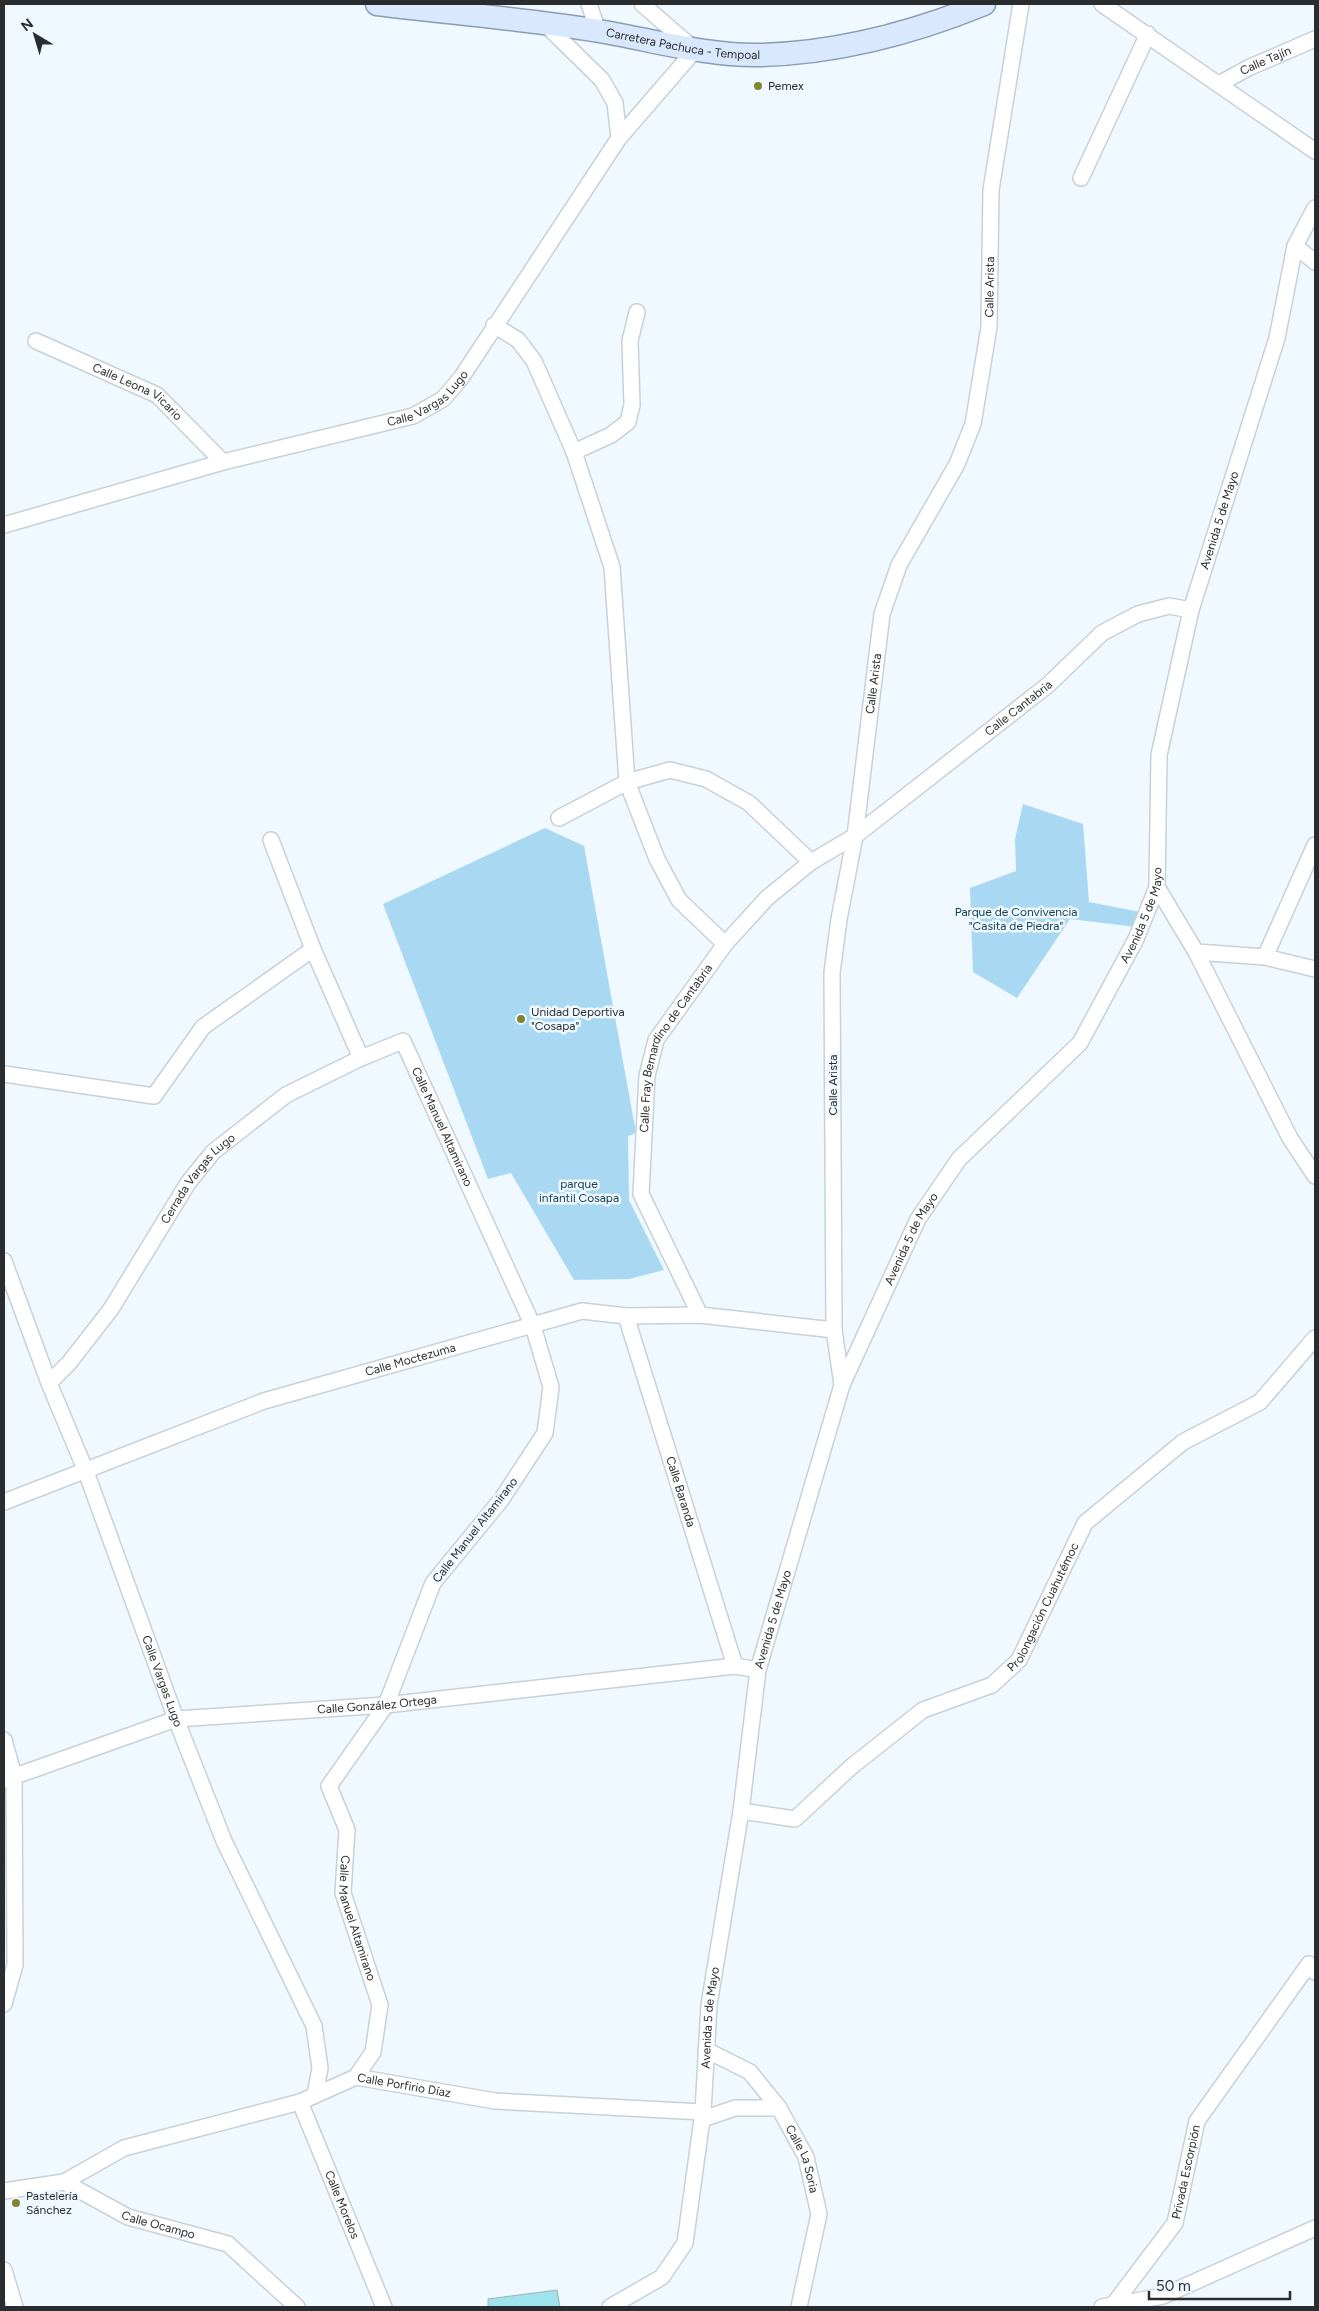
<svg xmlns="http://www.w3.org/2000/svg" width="1319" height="2311" viewBox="0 0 1319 2311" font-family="Figtree,sans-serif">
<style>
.green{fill:#a9d8f2}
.building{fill:#9fe3ef;stroke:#a4b0b2}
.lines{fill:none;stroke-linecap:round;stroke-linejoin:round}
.street-casing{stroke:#c7d1d7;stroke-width:18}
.primary-casing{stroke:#8b9cb3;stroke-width:25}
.street{stroke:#fff;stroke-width:15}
.primary{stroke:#d9e8fc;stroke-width:22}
.poi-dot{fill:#7d8530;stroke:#eff9ff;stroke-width:2}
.labels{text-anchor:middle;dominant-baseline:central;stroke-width:5;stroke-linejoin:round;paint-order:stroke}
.street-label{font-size:12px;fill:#292d2f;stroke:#eff9ff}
.poi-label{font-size:12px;fill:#292d2f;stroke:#eff9ff;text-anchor:start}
.park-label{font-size:12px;fill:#144156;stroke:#eff9ff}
</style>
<rect width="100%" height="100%" fill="#eff9ff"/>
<g class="green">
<polygon points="1023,804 1083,824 1089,902 1140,912 1136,927 1070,919 1017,998 973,972 970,888 1016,871 1015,839"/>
<polygon points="545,828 584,846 636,1133 628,1136 629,1200 664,1270 629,1279 574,1280 511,1173 488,1179 383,904"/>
</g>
<polygon class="building" points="557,2290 560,2307 488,2307 488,2299"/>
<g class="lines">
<g class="street-casing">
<g id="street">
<polyline points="589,4 598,31"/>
<polyline points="1102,4 1315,151"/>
<polyline points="546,25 602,80 615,103 619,138"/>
<path id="s1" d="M 1219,84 L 1248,68 L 1315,39"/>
<polyline points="1081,178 1148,34"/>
<polyline points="1295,246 1315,262"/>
<polyline points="494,325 518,340 534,361 574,452 612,567 627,782 657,859 679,900 725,944"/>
<path id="s2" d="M 36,341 L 157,395 L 223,462"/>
<polyline points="574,452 611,435 628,422 632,405 630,341 637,312"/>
<path id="s3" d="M 4,525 L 223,462 L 413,416 L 443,399 L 461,378 L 619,138 L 695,50 L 642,4"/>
<polyline points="559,818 627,782 670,770 706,779 749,803 811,862"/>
<polyline points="271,840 313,949 361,1058"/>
<polyline points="1157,887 1196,952 1290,1138 1315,1176"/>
<polyline points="1196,952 1265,957 1315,969"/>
<polyline points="1265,957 1315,845"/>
<polyline points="4,1074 154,1096 203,1027 313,949"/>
<path id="s4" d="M 4,1261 L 49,1383 L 85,1469 L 176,1719 L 224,1841 L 314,2026 L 320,2068 L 315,2095"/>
<path id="s5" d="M 700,1315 L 641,1194 L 647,1076 L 656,1040 L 725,944 L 767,898 L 811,862 L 855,836 L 1048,685 L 1102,633 L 1138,614 L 1169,606 L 1191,610"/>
<path id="s6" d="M 626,1316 L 735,1666"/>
<path id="s7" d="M 49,1383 L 69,1363 L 111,1309 L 188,1183 L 213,1152 L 286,1095 L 361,1058 L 403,1041 L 533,1326 L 551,1387 L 545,1433 L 501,1500 L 433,1583 L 386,1705 L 329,1786 L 347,1830 L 343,1893 L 380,2005 L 373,2052 L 356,2077"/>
<path id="s8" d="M 842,1385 L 834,1330 L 832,973 L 839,919 L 855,836 L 882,614 L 899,565 L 957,464 L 973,424 L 989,327 L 991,190 L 1021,4"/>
<path id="s9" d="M 4,1502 L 264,1401 L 582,1311 L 626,1316 L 700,1315 L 834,1330"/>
<polyline points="4,1740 14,1776 15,1965 4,2004"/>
<path id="s10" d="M 4,1780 L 176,1719 L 386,1705 L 735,1666 L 758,1670"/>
<path id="s11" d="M 741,1811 L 795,1819 L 851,1767 L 923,1710 L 992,1685 L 1019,1660 L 1085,1523 L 1183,1442 L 1260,1402 L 1315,1338"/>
<path id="s12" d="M 706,2050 L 750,2072 L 779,2108 L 806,2157 L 819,2214 L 799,2307"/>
<path id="s13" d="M 300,2102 L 384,2307"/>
<polyline points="703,2119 735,2108 779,2108"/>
<path id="s14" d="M 64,2182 L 124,2148 L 300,2102 L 356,2077 L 495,2101 L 703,2112"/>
<path id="s15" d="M 4,2191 L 64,2182 L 128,2217 L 228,2244 L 297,2307"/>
<polyline points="4,2270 15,2307"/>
<path id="s16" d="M 1113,2305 L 1175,2223 L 1197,2121 L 1309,1964 L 1315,1972"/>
<path id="s17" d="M 610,2307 L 662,2277 L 685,2243 L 703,2112 L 709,2005 L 741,1811 L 758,1670 L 842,1385 L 918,1219 L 959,1159 L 1080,1043 L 1136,939 L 1157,887 L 1159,755 L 1191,610 L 1277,338 L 1295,246 L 1315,208"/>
<polyline points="1102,2307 1163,2296 1315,2228"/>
</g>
</g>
<g class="primary-casing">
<g id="primary">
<path id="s18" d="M 377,4 C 450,13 525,19 599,31 C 652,40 706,56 760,55 C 837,53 913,33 984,4"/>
</g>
</g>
<use href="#street" class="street"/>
<use href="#primary" class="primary"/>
</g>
<g class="poi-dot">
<circle cx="758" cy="86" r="5"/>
<circle cx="521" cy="1019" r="5"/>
<circle cx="16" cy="2203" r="5"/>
</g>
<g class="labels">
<g class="street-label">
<text stroke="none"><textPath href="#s18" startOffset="309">Carretera Pachuca - Tempoal</textPath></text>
<text stroke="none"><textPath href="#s1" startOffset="52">Calle Tajín</textPath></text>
<text stroke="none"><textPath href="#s8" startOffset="1125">Calle Arista</textPath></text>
<text stroke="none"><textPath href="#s2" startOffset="114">Calle Leona Vicario</textPath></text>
<text stroke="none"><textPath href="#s3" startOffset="445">Calle Vargas Lugo</textPath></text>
<text stroke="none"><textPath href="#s17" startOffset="1948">Avenida 5 de Mayo</textPath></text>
<text stroke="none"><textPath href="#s8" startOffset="705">Calle Arista</textPath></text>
<text stroke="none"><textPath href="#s5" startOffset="786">Calle Cantabria</textPath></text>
<text stroke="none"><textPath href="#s17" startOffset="1542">Avenida 5 de Mayo</textPath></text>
<text stroke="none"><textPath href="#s5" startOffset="289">Calle Fray Bernardino de Cantabria</textPath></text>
<text transform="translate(833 1085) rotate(-90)">Calle Arista</text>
<text stroke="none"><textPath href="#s7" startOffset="600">Calle Manuel Altamirano</textPath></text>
<text stroke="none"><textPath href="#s7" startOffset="254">Cerrada Vargas Lugo</textPath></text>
<text stroke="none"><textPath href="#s17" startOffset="1138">Avenida 5 de Mayo</textPath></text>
<text stroke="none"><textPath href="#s9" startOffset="431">Calle Moctezuma</textPath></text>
<text stroke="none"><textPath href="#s6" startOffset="184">Calle Baranda</textPath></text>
<text transform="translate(475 1530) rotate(-52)">Calle Manuel Altamirano</text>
<text stroke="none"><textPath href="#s11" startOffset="391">Prolongación Cuahutémoc</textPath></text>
<text stroke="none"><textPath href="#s17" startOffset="732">Avenida 5 de Mayo</textPath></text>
<text stroke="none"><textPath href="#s4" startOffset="449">Calle Vargas Lugo</textPath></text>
<text stroke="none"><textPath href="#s10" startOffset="384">Calle González Ortega</textPath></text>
<text stroke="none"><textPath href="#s7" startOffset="1484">Calle Manuel Altamirano</textPath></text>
<text stroke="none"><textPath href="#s17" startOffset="328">Avenida 5 de Mayo</textPath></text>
<text stroke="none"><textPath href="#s14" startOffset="361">Calle Porfirio Díaz</textPath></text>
<text stroke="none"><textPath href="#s12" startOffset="152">Calle La Soria</textPath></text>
<text stroke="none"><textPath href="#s16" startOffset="155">Privada Escorpión</textPath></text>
<text stroke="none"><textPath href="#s13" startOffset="111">Calle Morelos</textPath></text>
<text stroke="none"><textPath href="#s15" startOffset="165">Calle Ocampo</textPath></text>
</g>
<g class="poi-label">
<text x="768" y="86">Pemex</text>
<text x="531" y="1012">Unidad Deportiva<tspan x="531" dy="14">"Cosapa"</tspan></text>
<text x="26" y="2196">Pastelería<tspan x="26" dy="14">Sánchez</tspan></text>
</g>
<g class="park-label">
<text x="1016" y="912">Parque de Convivencia<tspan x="1016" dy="14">"Casita de Piedra"</tspan></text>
<text x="579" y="1184">parque<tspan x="579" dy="14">infantil Cosapa</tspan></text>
</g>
</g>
<rect width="1319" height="2311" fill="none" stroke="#292d2f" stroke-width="10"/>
<g transform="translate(35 35) rotate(322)" stroke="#eff9ff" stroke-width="4" paint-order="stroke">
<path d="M0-4L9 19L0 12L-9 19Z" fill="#292d2f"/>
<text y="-8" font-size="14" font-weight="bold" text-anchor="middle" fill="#292d2f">N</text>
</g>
<path d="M1149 2291v8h141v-8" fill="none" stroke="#292d2f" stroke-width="2.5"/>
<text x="1156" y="2291" font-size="15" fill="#292d2f" stroke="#eff9ff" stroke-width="4" paint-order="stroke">50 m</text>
</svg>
